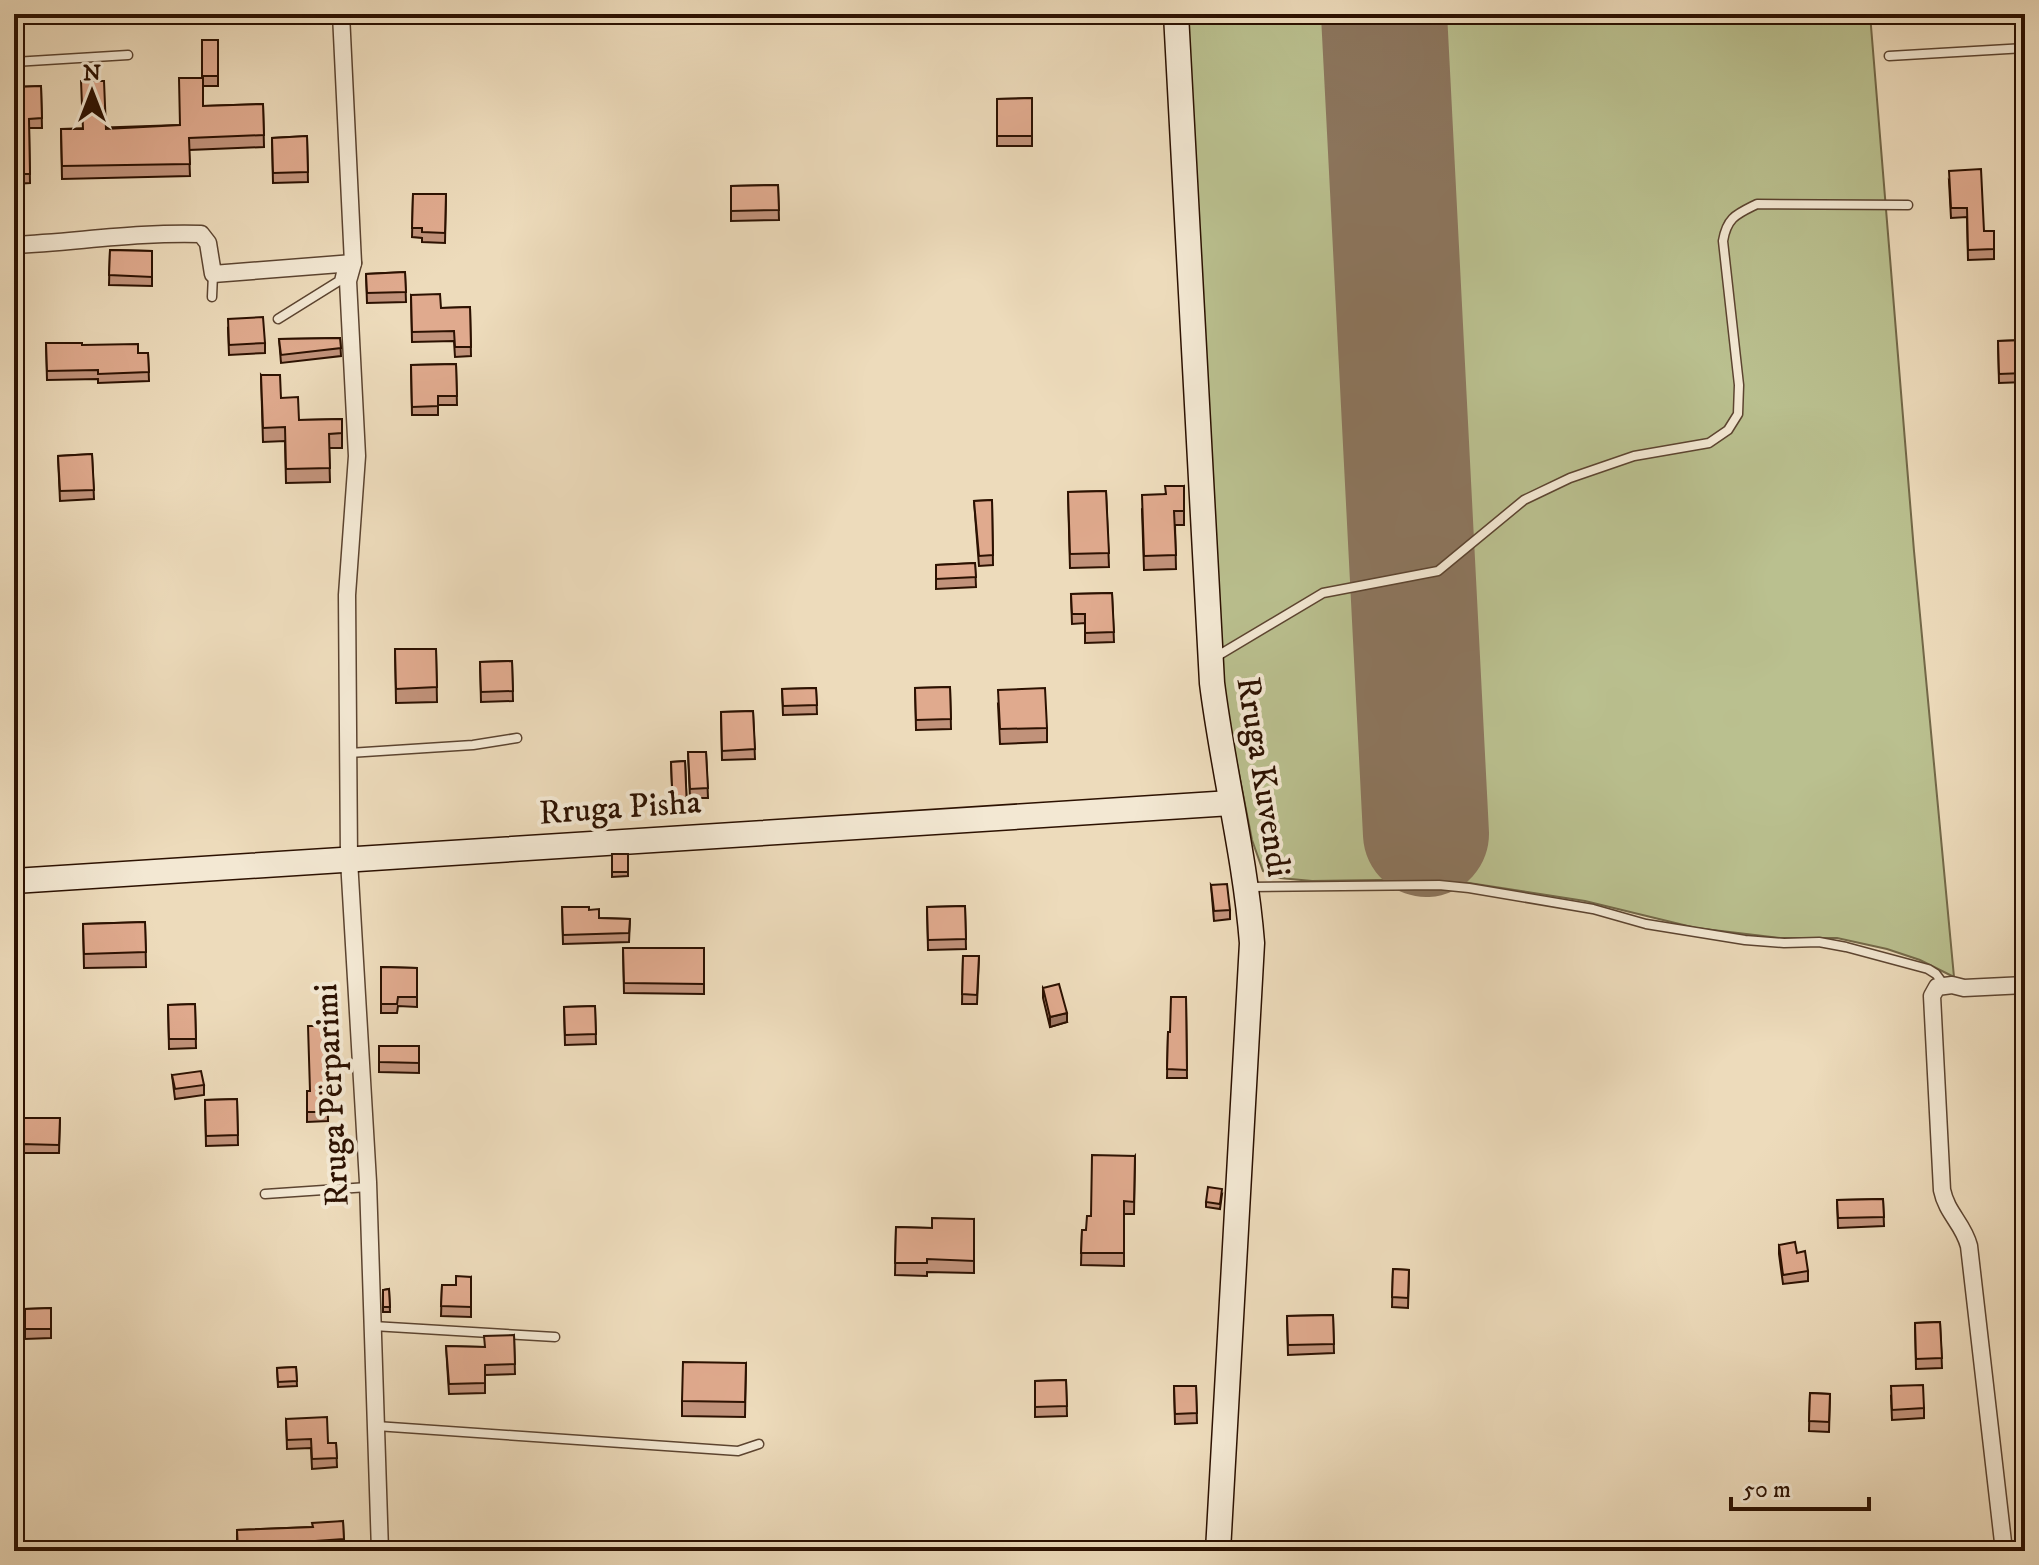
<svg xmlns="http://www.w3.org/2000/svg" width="2039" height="1565" viewBox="0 0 2039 1565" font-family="'IM FELL DW Pica',serif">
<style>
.green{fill:#bac08f;stroke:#736848;stroke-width:2}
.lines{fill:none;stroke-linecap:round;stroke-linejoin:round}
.runway{stroke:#8c765e;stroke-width:126}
.lane-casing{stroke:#5c4430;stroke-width:11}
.street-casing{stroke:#5c4430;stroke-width:19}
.secondary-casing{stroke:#2c1101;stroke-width:27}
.lane{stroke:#f3e8d3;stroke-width:8}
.street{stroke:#f3e8d3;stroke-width:16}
.secondary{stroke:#f3e8d3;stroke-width:24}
.wall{fill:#c1927a;stroke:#2c1101;stroke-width:2}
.shaded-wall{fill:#9d7763;stroke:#2c1101;stroke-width:2}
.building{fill:#e0aa8e;stroke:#2c1101;stroke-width:2}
.labels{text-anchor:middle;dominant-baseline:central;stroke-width:8;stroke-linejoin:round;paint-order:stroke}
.street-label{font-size:34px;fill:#2c1101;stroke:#f3e8d3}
</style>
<rect width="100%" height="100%" fill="#eddbbb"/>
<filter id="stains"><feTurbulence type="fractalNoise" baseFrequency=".0025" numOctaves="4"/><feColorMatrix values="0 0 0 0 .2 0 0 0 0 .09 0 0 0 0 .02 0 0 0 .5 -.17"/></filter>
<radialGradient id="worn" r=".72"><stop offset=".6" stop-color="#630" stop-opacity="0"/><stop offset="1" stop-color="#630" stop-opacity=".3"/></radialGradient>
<polygon class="green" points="1183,14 1870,14 1914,551 1954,977 1920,960 1887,949 1837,938 1780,938 1696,928 1585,901 1443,879 1312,881 1280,878 1263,871 1252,840 1225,703"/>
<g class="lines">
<polyline class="runway" points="1384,14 1426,834"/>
<g class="lane-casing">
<g id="lane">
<polyline points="1889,56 2025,48"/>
<polyline points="14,62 128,55"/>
<polyline points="212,297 213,274"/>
<polyline points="278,319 339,281 343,264"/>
<path d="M 1214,658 L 1323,593 L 1438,571 L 1524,500 L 1570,478 L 1634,456 L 1709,443 L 1728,430 L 1738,414 L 1739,385 L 1723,241 C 1727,217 1737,214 1757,204 L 1908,205"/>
<polyline points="349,753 473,745 517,738"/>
<polyline points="1248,887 1439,885 1469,888 1593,909 1646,924 1745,940 1784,943 1819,942 1846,947 1928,969 1936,974 1944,985"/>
<polyline points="265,1194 368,1187"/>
<polyline points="373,1326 555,1337"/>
<polyline points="376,1426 738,1451 759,1444"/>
</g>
</g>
<g class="street-casing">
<g id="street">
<polyline points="341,14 353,263 348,281 357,456 347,595 349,860 368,1182 380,1551"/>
<path d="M 14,245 C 77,242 138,232 201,234 L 208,243 L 213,274 L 353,263"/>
<path d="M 2004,1551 L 1969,1246 C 1963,1223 1947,1214 1942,1190 L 1932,996 L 1937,987 L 1952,985 L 1964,988 L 2025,985"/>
</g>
</g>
<g class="secondary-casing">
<g id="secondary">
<path d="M 1176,14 L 1212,683 C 1223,771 1245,855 1252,943 L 1218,1551"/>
<polyline points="14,881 1231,803"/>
</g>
</g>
<use href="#lane" class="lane"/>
<use href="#street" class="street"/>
<use href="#secondary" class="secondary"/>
</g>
<g class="wall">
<polygon points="202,40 218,40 218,86 203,86 203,106 263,104 264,147 189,150 190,176 62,179 61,129 180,125 202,78"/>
<polygon points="41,86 42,128 29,128 30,183 14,184 14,87"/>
<polygon points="1032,98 1032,146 997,146 997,99"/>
<polygon points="307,136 308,182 273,183 272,138"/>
<polygon points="1949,181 1984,231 1994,231 1994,259 1968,260 1967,217 1951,218"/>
<polygon points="778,185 779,220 731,221 731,186"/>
<polygon points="413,194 446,194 445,243 422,242 422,238 412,237"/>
<polygon points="110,250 152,251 152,286 109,285"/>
<polygon points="405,272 406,302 367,303 366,274"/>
<polygon points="411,295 441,308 470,307 471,356 455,357 454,341 412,342"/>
<polygon points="228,328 265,343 265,353 229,355"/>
<polygon points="340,338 341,356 281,363 279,339"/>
<polygon points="2025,340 2025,382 1999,383 1998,341"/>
<polygon points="46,343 82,345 138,353 148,353 149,381 98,383 98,379 47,380"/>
<polygon points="456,364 457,405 438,405 438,415 412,415 411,365"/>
<polygon points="261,375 299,420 342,419 342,448 329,448 330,482 286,483 285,441 263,442"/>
<polygon points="92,454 94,499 60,501 58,456"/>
<polygon points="1184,486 1184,525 1175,525 1176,569 1144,570 1142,509 1165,494"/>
<polygon points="1106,491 1109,567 1070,568 1068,492"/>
<polygon points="992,500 993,565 979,566 974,501"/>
<polygon points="975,563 976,587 936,589 936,565"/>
<polygon points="1112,593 1114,642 1085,643 1085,623 1072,624 1071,594"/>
<polygon points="395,649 436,649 437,702 396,703"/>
<polygon points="512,661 513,701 481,702 480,662"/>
<polygon points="950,687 951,729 916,730 915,688"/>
<polygon points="816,688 817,714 783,715 782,689"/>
<polygon points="998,704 1047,728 1047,742 1000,744"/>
<polygon points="753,711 755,759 722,760 721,712"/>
<polygon points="688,752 706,752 708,798 690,798"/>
<polygon points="685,761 687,813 673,814 671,762"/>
<polygon points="612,854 628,854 628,876 612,877"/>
<polygon points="1211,885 1230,910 1230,919 1214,921"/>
<polygon points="965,906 966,949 928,950 927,907"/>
<polygon points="562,907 589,910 599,918 630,919 629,942 563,944"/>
<polygon points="14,913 16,913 17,958 14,958"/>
<polygon points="145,922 146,967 84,968 83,924"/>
<polygon points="623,948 704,948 704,994 624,993"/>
<polygon points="963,956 979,956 977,1004 962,1004"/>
<polygon points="381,967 417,968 417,1007 398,1006 397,1013 381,1013"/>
<polygon points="1043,988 1067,1022 1050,1027 1043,998"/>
<polygon points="1186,997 1187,1078 1167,1078 1168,1032 1170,1032"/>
<polygon points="195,1004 196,1048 169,1049 168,1005"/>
<polygon points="595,1006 596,1044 565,1045 564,1007"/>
<polygon points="328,1026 328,1121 307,1122 307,1091 310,1091"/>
<polygon points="379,1046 419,1046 419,1073 379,1072"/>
<polygon points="172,1075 204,1085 204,1095 175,1099"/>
<polygon points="237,1099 238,1145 206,1146 205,1100"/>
<polygon points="14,1115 20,1118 60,1118 59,1153 21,1153 21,1160 14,1160"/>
<polygon points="1135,1156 1134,1214 1124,1214 1124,1266 1081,1265 1082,1230 1086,1230 1091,1216"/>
<polygon points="1222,1194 1220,1209 1206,1207 1206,1202"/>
<polygon points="1883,1199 1884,1226 1838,1228 1837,1200"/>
<polygon points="974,1219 974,1273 927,1272 927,1276 895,1275 896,1227 932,1228"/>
<polygon points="1779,1245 1797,1253 1808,1271 1808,1281 1783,1284 1779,1254"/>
<polygon points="1393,1269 1409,1270 1408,1308 1392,1307"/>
<polygon points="471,1277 471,1317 441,1316 442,1285 456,1285"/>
<polygon points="389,1289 390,1312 383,1312 383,1290"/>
<polygon points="51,1308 51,1338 25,1339 25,1309"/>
<polygon points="1333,1315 1334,1353 1288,1355 1287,1316"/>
<polygon points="14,1320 22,1321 20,1369 14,1369"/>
<polygon points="1940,1322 1942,1368 1916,1369 1915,1323"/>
<polygon points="2020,1328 2025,1328 2025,1371 2021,1371"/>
<polygon points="514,1335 515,1374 485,1375 485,1393 449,1394 446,1346 484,1347"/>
<polygon points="746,1363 745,1417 682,1416 682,1401"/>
<polygon points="296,1367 297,1386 278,1387 277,1368"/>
<polygon points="1066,1380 1067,1416 1035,1417 1035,1381"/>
<polygon points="1174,1386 1196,1386 1197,1423 1175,1424"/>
<polygon points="1810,1393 1830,1394 1829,1432 1809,1431"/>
<polygon points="1891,1396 1924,1408 1924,1418 1892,1420"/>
<polygon points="286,1419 328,1443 336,1443 337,1467 312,1469 311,1448 287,1449"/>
<polygon points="343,1521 344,1551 237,1551 237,1530 313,1527"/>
</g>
<polygon class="shaded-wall" points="1067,1013 1067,1022 1050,1027 1050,1017"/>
<g class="building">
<rect x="202" y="40" width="16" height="36"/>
<polygon points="179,78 203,78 203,106 263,104 264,135 189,138 190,164 62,166 61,129 83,129 81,81 104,81 106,129 180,125"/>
<polygon points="41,86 42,118 29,119 30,174 14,174 14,87"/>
<polygon points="1032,98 1032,136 997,136 997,99"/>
<polygon points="307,136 308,172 273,173 272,138"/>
<polygon points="1981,169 1984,231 1994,231 1994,249 1968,250 1967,208 1951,208 1949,171"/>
<polygon points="778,185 779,210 731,211 731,186"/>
<polygon points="413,194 446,194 445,233 422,232 422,228 412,228"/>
<polygon points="110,250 152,251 152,277 109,275"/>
<polygon points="405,272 406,292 367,293 366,274"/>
<polygon points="440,294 441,308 470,307 471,347 455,347 454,331 412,332 411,295"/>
<polygon points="263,317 265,343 229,345 228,319"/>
<polygon points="340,338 341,348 281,355 279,339"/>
<polygon points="2025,340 2025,373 1999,374 1998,341"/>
<polygon points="46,343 82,343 82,345 138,344 138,353 148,353 149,372 98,374 98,370 47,371"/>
<polygon points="456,364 457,396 438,396 438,406 412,407 411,365"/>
<polygon points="261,375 280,375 281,398 298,397 299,420 342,419 342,433 329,434 330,468 286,469 285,427 263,428"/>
<polygon points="92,454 94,490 60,491 58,456"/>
<polygon points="1165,486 1184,486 1184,511 1174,511 1176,555 1144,556 1142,495 1166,494"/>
<polygon points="1106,491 1109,553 1070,554 1068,492"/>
<polygon points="992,500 993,555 979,556 974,501"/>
<polygon points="975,563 976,577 936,579 936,565"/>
<polygon points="1112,593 1114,632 1085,633 1085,614 1072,614 1071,594"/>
<polygon points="395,649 436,649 437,687 396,689"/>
<polygon points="512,661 513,691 481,692 480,662"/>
<polygon points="950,687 951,719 916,720 915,688"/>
<polygon points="816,688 817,705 783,706 782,689"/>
<polygon points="1045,688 1047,728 1000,729 998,690"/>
<polygon points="753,711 755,749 722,751 721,712"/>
<polygon points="688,752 706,752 708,788 690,789"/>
<polygon points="685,761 687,808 673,809 671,762"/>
<rect x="612" y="854" width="16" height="18"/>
<polygon points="1227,884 1230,910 1214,911 1211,885"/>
<polygon points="965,906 966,939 928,940 927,907"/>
<polygon points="562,907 589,907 589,910 599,909 599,918 630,919 629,933 563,935"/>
<polygon points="14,913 16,913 17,948 14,948"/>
<polygon points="145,922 146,952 84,954 83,924"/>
<polygon points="623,948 704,948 704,984 624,983"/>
<polygon points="963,956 979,956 977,995 962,994"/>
<polygon points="381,967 417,968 417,997 398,997 397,1004 381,1004"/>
<polygon points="1059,984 1067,1013 1050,1017 1043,988"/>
<polygon points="1171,997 1186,997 1187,1070 1167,1069 1168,1032 1170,1032"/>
<polygon points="195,1004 196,1039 169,1039 168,1005"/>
<polygon points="595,1006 596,1034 565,1035 564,1007"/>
<polygon points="308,1026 328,1026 328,1112 307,1112 307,1091 310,1091"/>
<polygon points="379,1046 419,1046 419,1063 379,1062"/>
<polygon points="201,1071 204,1085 175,1089 172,1075"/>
<polygon points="237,1099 238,1135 206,1136 205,1100"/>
<polygon points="14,1115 20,1115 20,1118 60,1118 59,1145 21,1144 21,1151 14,1152"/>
<polygon points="1092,1155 1135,1156 1134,1202 1124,1201 1124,1253 1081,1253 1082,1230 1086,1230 1087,1216 1091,1216"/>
<polygon points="1208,1187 1222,1189 1220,1204 1206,1202"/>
<polygon points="1883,1199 1884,1217 1838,1218 1837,1200"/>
<polygon points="932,1218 974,1219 974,1261 927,1259 927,1263 895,1263 896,1227 932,1228"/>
<polygon points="1795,1242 1797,1253 1805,1251 1808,1271 1783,1275 1779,1245"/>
<polygon points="1393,1269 1409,1270 1408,1298 1392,1297"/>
<polygon points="456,1276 471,1277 471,1307 441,1306 442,1285 456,1285"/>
<polygon points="389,1289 390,1307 383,1307 383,1290"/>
<polygon points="51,1308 51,1329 25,1329 25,1309"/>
<polygon points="1333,1315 1334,1344 1288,1345 1287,1316"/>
<polygon points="14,1320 22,1321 20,1360 14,1359"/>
<polygon points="1940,1322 1942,1358 1916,1359 1915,1323"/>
<polygon points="2020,1328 2025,1328 2025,1362 2021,1362"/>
<polygon points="514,1335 515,1364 485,1365 485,1383 449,1384 446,1346 485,1347 484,1336"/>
<polygon points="683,1362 746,1363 745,1402 682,1401"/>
<polygon points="296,1367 297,1381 278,1382 277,1368"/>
<polygon points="1066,1380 1067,1406 1035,1407 1035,1381"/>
<polygon points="1923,1385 1924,1408 1892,1410 1891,1386"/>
<polygon points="1174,1386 1196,1386 1197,1413 1175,1414"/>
<polygon points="1810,1393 1830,1394 1829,1422 1809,1421"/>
<polygon points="327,1417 328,1443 336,1443 337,1458 312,1459 311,1439 287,1440 286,1419"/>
<polygon points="343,1521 344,1539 316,1541 316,1551 238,1551 237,1530 313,1527 312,1523"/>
<rect x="21" y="1543" width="34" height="8"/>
</g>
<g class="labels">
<g class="street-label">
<text transform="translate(1263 777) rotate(81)">Rruga Kuvendi</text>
<text transform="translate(620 808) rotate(-4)">Rruga Pisha</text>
<text transform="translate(332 1095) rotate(-93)">Rruga Përparimi</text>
</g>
</g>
<rect width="2039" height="1565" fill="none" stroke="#eddbbb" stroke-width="48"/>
<rect x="16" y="16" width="2007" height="1533" fill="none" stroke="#2c1101" stroke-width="4"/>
<rect x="24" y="24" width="1991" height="1517" fill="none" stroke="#2c1101" stroke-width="2"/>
<g transform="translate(92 92)" stroke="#f3e8d3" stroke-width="6" paint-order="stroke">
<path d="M0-6L14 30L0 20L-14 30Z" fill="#2c1101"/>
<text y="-12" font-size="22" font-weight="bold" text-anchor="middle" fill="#2c1101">N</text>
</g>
<path d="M1731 1497v12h138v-12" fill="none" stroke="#2c1101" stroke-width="4"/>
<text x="1743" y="1497" font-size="24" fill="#2c1101" stroke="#f3e8d3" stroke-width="6" paint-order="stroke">50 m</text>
<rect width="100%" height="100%" filter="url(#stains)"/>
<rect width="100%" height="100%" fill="url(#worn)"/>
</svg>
